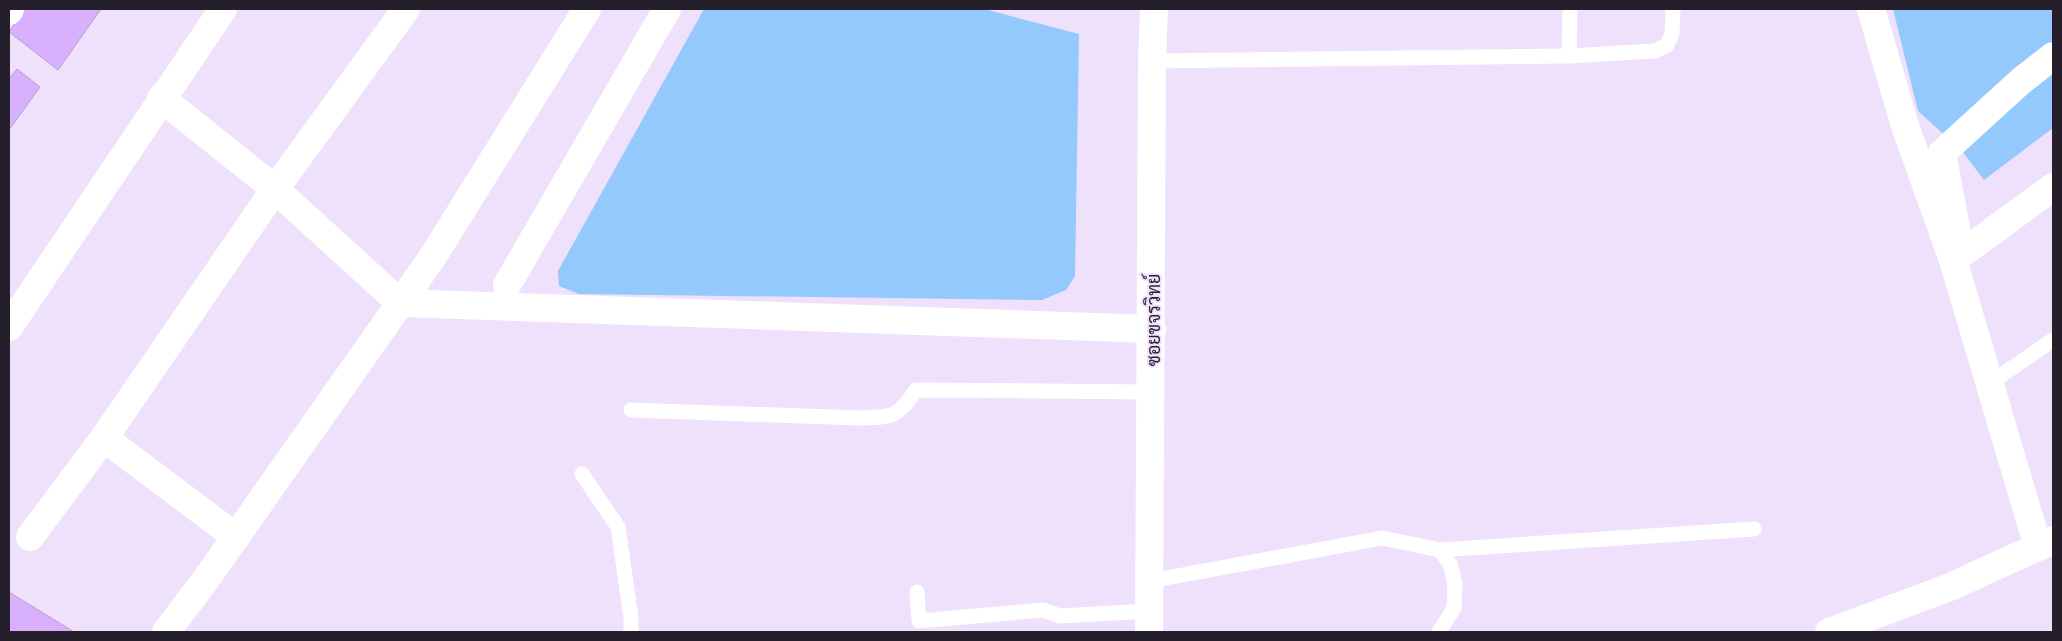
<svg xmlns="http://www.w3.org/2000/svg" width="2062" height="641" viewBox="0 0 2062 641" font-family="Georgia,Sarabun,serif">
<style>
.water{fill:#93c9fc}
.building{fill:#d9b0fc;stroke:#b4a3c3}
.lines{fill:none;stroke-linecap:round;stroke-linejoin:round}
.lane{stroke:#fff;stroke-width:15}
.street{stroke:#fff;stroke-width:28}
.secondary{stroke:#fff;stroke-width:28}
.labels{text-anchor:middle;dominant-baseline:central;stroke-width:4;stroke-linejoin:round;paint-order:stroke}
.street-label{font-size:18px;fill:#251e2b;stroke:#efe0fb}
</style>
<rect width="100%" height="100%" fill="#efe0fb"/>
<g class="water">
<polygon points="704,9 984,9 1079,34 1075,276 1066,290 1042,300 579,294 559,286 558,271"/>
<polygon points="1893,9 2053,9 2053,128 1984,180 1962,151 1918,111"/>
</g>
<g class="building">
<polygon points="24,9 101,9 58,70 9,32"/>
<polygon points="17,69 40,87 9,130 9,79"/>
<polygon points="9,592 74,632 9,632"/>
</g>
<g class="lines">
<g class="lane">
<polyline points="1569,56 1655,51 1667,45 1672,34 1673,9"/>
<polyline points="1152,61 1569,56 1570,9"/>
<polyline points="1990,383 2053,340"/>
<path d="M 631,410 L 858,418 C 891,417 897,419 916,390 L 1152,392"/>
<polyline points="582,474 618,527 631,618 631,632"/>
<polyline points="1150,581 1382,538 1440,550 1754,529"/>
<polyline points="917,592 919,621 1043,610 1060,616 1149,611"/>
<polyline points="1439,632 1454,608 1455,585 1451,566 1440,550"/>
</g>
<g class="street">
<polyline points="1871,9 1905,126 1953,260 2038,547"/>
<polyline points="9,11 10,9"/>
<polyline points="161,98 275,189 400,303 1152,329"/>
<polyline points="1957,233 1942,153 2021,81 2053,56"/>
<polyline points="1953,260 2053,187"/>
<polyline points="507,285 667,9"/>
<polyline points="9,327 223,9"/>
<polyline points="104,438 236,537"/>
<polyline points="30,537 104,438 275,189 406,9"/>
<polyline points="166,632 204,582 432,258 587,9"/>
<polyline points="1829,632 1950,587 2053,540"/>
</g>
<polyline class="secondary" points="1149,632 1152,61 1154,9"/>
</g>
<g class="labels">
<g class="street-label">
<text transform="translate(1152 320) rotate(-90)">ซอยขจรวิทย์</text>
</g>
</g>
<rect width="2062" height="641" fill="none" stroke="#251e2b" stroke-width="20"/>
</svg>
